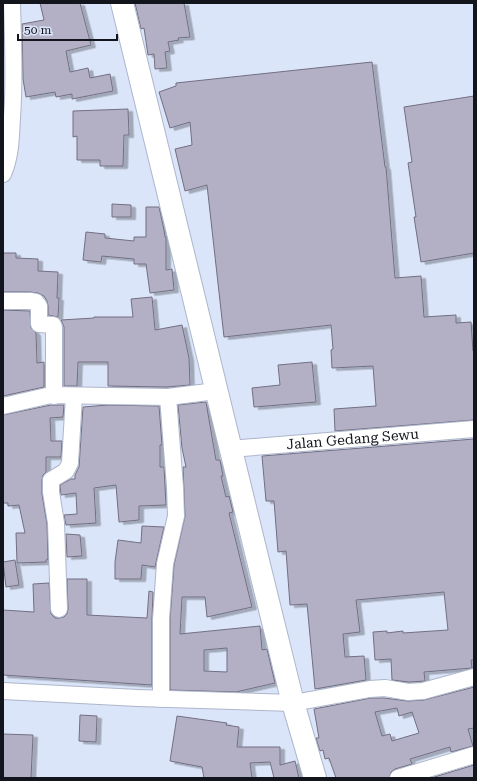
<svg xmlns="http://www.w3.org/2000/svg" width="477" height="781" viewBox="0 0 477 781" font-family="'Roboto Serif',serif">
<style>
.building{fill:#b3b0c5;stroke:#726f82;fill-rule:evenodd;filter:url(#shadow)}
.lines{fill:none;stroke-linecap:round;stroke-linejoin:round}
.street-casing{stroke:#adb6ca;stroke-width:18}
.secondary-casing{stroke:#adb6ca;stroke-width:24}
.street{stroke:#fff;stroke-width:16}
.secondary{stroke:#fff;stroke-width:22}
.labels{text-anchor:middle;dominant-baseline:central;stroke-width:4;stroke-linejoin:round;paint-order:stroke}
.street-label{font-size:14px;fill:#12151c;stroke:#dbe5f9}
</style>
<defs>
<filter id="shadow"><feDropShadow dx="4.5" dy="2.5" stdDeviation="0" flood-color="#0004"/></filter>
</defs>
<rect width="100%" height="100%" fill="#dbe5f9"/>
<g class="building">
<polygon points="40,3 80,3 91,45 66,51 70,72 88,68 90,78 110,74 113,91 72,99 72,94 56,97 55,92 26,97 23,79 22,24 44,20"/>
<polygon points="135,3 184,3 190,37 178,38 179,40 168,42 170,51 165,52 167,68 155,69 154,54 148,55 144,28 141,29"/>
<polygon points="372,62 385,167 386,167 395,278 421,276 424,317 456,315 456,323 471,322 473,351 474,351 474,420 335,431 334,409 376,406 373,366 332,368 331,350 333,349 331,325 224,337 207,185 185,191 175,149 192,145 190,122 170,128 159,92 176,86 176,83"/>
<polygon points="474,96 474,253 421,262 414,217 416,217 408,163 412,162 404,107"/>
<polygon points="128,109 129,135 124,135 123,166 100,166 100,160 77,160 77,136 73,137 73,111"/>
<polygon points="112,204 131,205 131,217 112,217"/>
<polygon points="146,207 159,207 164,230 165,237 166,237 166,270 172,269 174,290 150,293 146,264 134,264 134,259 102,256 101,262 83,260 86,232 105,234 105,238 134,241 134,237 146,237"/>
<polygon points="3,253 16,253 16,258 38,259 38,271 58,272 57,298 59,298 58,317 48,315 48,306 47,301 44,296 38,293 30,292 3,292"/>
<polygon points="152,297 155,330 182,325 189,358 190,385 167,387 108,386 108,362 78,362 77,386 64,386 64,327 61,320 94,318 94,317 133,317 131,299"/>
<polygon points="3,310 30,311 31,328 36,333 37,363 44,362 44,387 3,396"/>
<polygon points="312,362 316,402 254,407 252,388 280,385 278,365"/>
<path d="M 206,402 L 213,443 L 216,460 L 220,460 L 223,476 L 221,476 L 226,497 L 229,496 L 233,512 L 229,513 L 252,607 L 207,617 L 205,597 L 182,597 L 180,634 L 260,626 L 262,650 L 267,649 L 275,683 L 236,692 L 170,690 L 170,619 L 174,565 L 185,516 L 183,467 L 186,467 L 182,448 L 178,405 ZM 227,648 L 227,672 L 204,671 L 204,650 Z"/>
<polygon points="51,405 64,405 63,417 50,418 51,441 62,441 61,457 46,457 46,472 43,475 42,480 42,494 47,524 48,559 46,560 46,562 17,563 16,533 25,533 19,505 8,506 8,503 3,503 3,415"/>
<polygon points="108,405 159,406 162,445 160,445 160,467 164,467 166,505 139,506 139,520 119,522 116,485 94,488 96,523 66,525 64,515 77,514 76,493 61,495 60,485 71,479 75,479 75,475 79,467 83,407"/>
<polygon points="474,439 474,660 471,660 472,668 424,672 425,681 409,682 392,680 391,659 375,660 373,632 387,631 387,633 403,631 403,633 448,630 444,592 356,600 360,632 343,634 345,657 364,656 366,680 315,689 307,604 290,605 286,551 278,552 274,501 266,501 262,456"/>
<polygon points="142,526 164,527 155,567 142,565 141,579 115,579 115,562 118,540 141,543"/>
<polygon points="66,534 80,535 82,556 67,557"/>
<polygon points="15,560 19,585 6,587 3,562"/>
<polygon points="67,579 87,579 87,615 147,618 149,591 153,592 152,619 152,685 3,675 3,610 34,612 33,584 49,583 51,614 55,618 59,618 64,617 67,614 68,609"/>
<path d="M 474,687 L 474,728 L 468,729 L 473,746 L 451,752 L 450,747 L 410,759 L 412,764 L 395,769 L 391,772 L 389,778 L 336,778 L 329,758 L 325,759 L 323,750 L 320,751 L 316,738 L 319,738 L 314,709 L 371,698 L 384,698 L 408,701 L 424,700 ZM 397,708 L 399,716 L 412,712 L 419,733 L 392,741 L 390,734 L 382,736 L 375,712 Z"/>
<polygon points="80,715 97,716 96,742 79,741"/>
<polygon points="177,716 227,723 226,725 239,727 237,747 280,747 280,765 295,761 299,778 274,778 270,762 250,763 252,778 204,778 202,767 170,761"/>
<polygon points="3,734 33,735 31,778 3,778"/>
<polygon points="474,765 474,778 431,778"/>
</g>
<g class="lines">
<g class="street-casing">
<g id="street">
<path d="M 3,174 C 11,156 11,136 12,117 C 15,79 13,41 12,3"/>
<polyline points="3,301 30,301 36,302 39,306 39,324 53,325 54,327 54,396"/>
<polyline points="3,406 51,395 168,397 216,391"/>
<path id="s1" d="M 230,449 L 474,429"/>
<polyline points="59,609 56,523 51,492 51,480 66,471 70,463 74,396"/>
<polyline points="3,691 138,698 293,703 370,689 385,688 408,692 423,691 474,677"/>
<polyline points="161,699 161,619 165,564 176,516 175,487 168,397"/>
<polyline points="398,778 474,755"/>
</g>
</g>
<g class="secondary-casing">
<polyline id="secondary" points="122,3 261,573 293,703 315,778"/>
</g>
<use href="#street" class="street"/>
<use href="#secondary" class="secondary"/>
</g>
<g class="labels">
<g class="street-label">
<text stroke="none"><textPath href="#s1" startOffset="123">Jalan Gedang Sewu</textPath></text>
</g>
</g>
<rect width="477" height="781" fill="none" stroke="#12151c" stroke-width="8"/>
<path d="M18 34v6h99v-6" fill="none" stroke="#12151c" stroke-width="2"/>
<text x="24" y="34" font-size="12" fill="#12151c" stroke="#dbe5f9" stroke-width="3" paint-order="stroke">50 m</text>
</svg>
